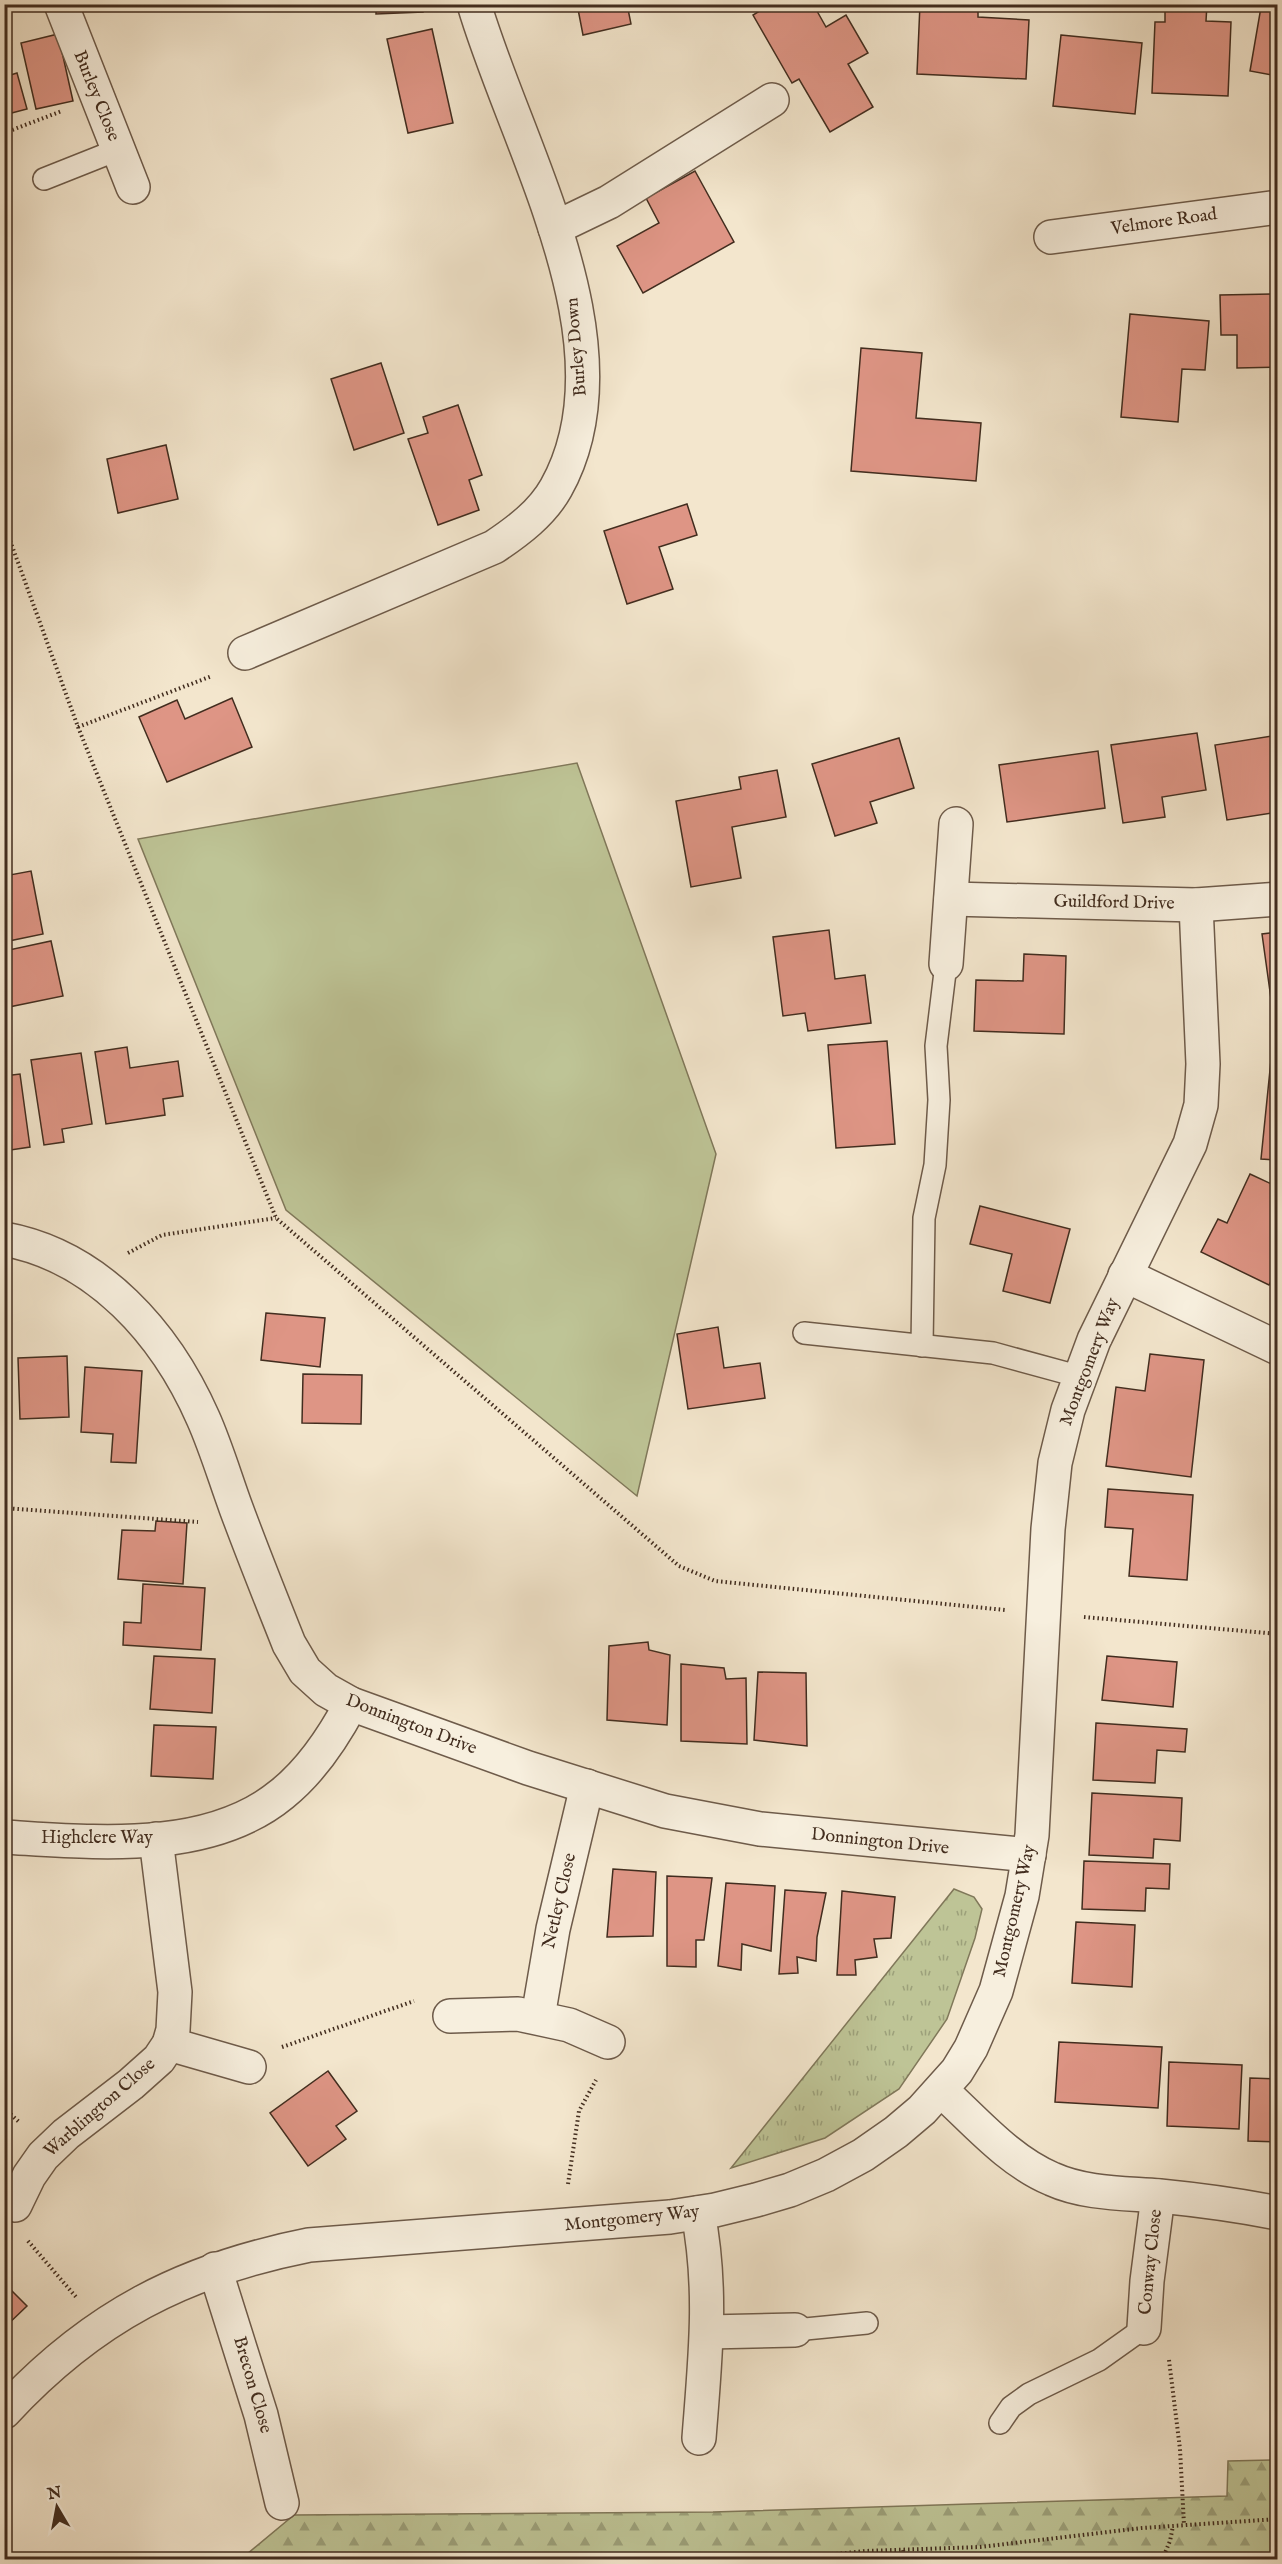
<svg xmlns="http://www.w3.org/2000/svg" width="1282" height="2564" viewBox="0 0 1282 2564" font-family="'IM FELL English',serif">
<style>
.grass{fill:url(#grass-tufts);stroke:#80785a;stroke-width:1.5}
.forest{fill:url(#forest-firs);stroke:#80785a;stroke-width:1.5}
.green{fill:#bec496;stroke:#80785a;stroke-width:1.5}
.building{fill:#de9585;stroke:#422d1f;stroke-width:1.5}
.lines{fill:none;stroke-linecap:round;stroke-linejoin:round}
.lane-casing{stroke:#6e5b4a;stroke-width:24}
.street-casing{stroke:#6e5b4a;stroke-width:36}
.path{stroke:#422d1f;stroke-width:4;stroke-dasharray:1.5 3;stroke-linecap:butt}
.lane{stroke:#f7efde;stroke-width:21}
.street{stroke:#f7efde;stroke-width:33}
.labels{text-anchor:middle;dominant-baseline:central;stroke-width:6;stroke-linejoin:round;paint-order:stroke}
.street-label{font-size:18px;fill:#422d1f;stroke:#f7efde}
</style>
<defs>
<pattern id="grass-tufts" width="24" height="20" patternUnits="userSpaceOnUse" patternTransform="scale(1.5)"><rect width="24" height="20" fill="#bec496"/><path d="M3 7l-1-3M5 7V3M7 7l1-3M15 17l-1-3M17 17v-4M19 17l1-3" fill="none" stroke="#9ca07a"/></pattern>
<pattern id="forest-firs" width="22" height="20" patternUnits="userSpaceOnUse" patternTransform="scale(1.5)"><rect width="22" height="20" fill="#bec496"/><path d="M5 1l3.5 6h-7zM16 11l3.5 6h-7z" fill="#9ca07a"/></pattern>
</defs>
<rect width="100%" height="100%" fill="#f3e6cd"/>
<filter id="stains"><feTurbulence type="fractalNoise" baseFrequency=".00333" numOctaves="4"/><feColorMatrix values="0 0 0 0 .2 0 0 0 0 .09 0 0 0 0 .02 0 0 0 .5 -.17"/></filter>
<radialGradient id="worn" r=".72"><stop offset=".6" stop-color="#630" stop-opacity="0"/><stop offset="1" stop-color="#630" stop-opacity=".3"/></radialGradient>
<polygon class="grass" points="954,1889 974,1897 982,1909 975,1938 947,2019 899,2089 825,2138 731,2168"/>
<polygon class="forest" points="1277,2460 1277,2559 241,2559 294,2515 713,2512 1227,2496 1228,2461"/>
<polygon class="green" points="577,763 716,1154 637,1496 286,1210 138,839"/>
<g class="building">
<polygon points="376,4 423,4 423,12 376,14"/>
<polygon points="577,4 627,4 631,24 583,35"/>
<polygon points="771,4 813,4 826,27 846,15 868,53 848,64 873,107 830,132 799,79 792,83 753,15"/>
<polygon points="920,4 978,4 978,17 1029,20 1026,79 917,74"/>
<polygon points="1165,4 1207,4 1206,21 1231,22 1228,96 1152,93 1155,22 1165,22"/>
<polygon points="1261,7 1278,10 1278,76 1250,71"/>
<polygon points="432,29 453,123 408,133 387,39"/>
<polygon points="58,34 73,101 36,109 21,43"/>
<polygon points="1061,35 1142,43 1135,114 1053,106"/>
<polygon points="17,73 27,109 4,115 4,77"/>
<polygon points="695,171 734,242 643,293 617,246 659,223 646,198"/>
<polygon points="1278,294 1278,367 1237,368 1237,335 1221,335 1220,295"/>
<polygon points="1130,314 1209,321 1205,370 1182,369 1178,422 1121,417"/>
<polygon points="861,348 922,353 916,418 981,423 976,481 851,471"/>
<polygon points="381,363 404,433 354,450 331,379"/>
<polygon points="458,405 482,475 469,480 479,510 438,525 408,439 428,433 423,417"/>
<polygon points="166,445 178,499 118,513 107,459"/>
<polygon points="687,504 697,535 659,547 673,589 627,604 604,531"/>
<polygon points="232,698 252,747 167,782 139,717 177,700 185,719"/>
<polygon points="1197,733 1206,790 1162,797 1165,817 1123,823 1111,745"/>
<polygon points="1278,735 1278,812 1227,820 1215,745"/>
<polygon points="899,738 914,788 870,802 877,823 835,836 812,764"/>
<polygon points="1098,751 1105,808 1007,822 999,765"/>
<polygon points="777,770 786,817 732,827 741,878 691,887 676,801 741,789 739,777"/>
<polygon points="31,871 43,934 4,942 4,876"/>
<polygon points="829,930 835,979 865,975 871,1023 808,1031 805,1013 783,1016 773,937"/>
<polygon points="1278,932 1278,1035 1276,1035 1262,934"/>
<polygon points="51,941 63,996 4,1008 4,951"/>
<polygon points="1024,954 1066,956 1064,1034 974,1031 976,980 1023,981"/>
<polygon points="887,1041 895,1144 836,1148 828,1045"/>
<polygon points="127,1047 130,1068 178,1061 183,1096 163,1099 165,1115 106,1124 95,1052"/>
<polygon points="1272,1050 1278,1051 1278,1160 1261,1159"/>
<polygon points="81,1053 92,1124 62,1129 64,1142 44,1145 31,1060"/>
<polygon points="20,1074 30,1147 4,1151 4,1076"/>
<polygon points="1250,1174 1278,1187 1278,1268 1269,1285 1201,1252 1218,1219 1227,1223"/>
<polygon points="980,1206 1070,1229 1050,1303 1003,1291 1012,1254 970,1244"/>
<polygon points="266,1313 325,1318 320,1367 261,1360"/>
<polygon points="718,1327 724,1368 760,1363 765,1398 688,1409 677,1334"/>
<polygon points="1150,1354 1204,1360 1191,1477 1106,1466 1116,1387 1145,1391"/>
<polygon points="67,1356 69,1417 20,1419 18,1358"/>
<polygon points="85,1367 142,1371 136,1463 111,1462 113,1434 81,1432"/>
<polygon points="303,1374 362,1375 361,1424 302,1423"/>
<polygon points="1108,1489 1193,1495 1187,1580 1129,1576 1133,1529 1105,1527"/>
<polygon points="156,1521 187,1523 183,1584 118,1579 122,1530 155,1531"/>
<polygon points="143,1584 205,1588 201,1650 123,1645 124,1622 141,1623"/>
<polygon points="648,1642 649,1650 670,1655 667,1725 607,1720 609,1646"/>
<polygon points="154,1656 215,1659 212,1713 150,1709"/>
<polygon points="1107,1656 1177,1662 1173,1707 1102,1700"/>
<polygon points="681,1664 724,1668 726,1679 746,1678 747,1744 681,1741"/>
<polygon points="758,1672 806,1673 807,1746 754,1740"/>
<polygon points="1096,1723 1187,1729 1185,1752 1157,1750 1155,1783 1093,1780"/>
<polygon points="154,1725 216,1727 213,1779 151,1776"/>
<polygon points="1092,1793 1182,1798 1180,1841 1154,1839 1153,1858 1089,1855"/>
<polygon points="1084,1861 1170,1864 1169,1889 1146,1888 1145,1911 1082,1909"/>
<polygon points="613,1869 656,1872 653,1936 607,1937"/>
<polygon points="667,1876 712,1878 704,1940 696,1940 696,1967 667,1966"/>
<polygon points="726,1883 775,1886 771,1951 742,1944 741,1970 718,1966"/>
<polygon points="785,1890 826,1893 817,1937 816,1961 797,1957 798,1973 779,1974"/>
<polygon points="842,1891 895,1897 891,1938 874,1939 877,1957 855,1960 856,1975 837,1975"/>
<polygon points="1076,1922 1135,1925 1132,1987 1072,1983"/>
<polygon points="1059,2042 1162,2047 1158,2108 1055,2102"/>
<polygon points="1169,2062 1242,2065 1239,2129 1167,2126"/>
<polygon points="328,2071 357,2111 336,2126 346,2139 308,2166 270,2113"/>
<polygon points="1250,2078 1278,2079 1278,2142 1248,2141"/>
<polygon points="4,2283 27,2306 4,2328"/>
</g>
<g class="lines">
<g class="lane-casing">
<g id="lane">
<polyline points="44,179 117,150"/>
<polyline points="804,1333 993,1353 1081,1377"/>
<polyline points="922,1346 924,1218 935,1165 939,1100 936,1046 946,964"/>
<polyline points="795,2330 867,2323"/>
<polyline points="1000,2423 1011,2407 1029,2394 1099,2360 1144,2328"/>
</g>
</g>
<g class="street-casing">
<g id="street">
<polyline points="61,4 133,187"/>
<polyline points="555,228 609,202 772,100"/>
<polyline points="1051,237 1278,207"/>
<path d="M 245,653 L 494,547 C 518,531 542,513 556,488 C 636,345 515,145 474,4"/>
<polyline points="951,899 1196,905 1278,899"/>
<polyline points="946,964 956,824"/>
<path d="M 4,1239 C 98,1256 166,1334 203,1418 C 216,1447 225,1478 236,1508 C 253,1554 271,1599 289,1644 L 305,1671 L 326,1690 L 351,1704 L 528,1768 L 665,1811 L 760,1829 L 1029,1855"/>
<polyline points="1125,1275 1278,1348"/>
<path d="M 4,1837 C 93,1842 208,1855 282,1794 C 312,1770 333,1738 351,1704"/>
<polyline points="450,2016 518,2014 569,2025 608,2042"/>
<polyline points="538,2017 553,1929 587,1786"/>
<polyline points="169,2044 249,2067"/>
<path d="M 942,2091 C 976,2122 1009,2161 1052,2179 C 1085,2194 1124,2193 1160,2196 C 1200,2200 1238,2205 1278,2213"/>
<polyline points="15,2205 29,2176 43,2156 66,2134 131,2084 159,2059 169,2044 173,2030 175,1992 156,1839"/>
<path d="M 698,2213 C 713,2290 705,2360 699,2438"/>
<polyline points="215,2269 261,2415 282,2503"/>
<polyline points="1144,2328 1147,2281 1158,2196"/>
<polyline points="708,2332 795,2330"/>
<path d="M 4,2412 C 92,2317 183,2270 309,2245 L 670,2217 L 715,2210 L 756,2200 L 790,2190 L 826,2175 L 863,2155 L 896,2132 L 922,2110 L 957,2071 L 971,2048 L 996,1991 L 1022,1896 L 1032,1835 L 1048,1529 L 1055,1463 L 1068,1410 L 1094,1340 L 1190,1144 L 1201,1105 L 1203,1064 L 1196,905"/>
</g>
</g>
<g class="path">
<polyline points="4,133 62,111"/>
<polyline points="4,524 78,727 276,1218 679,1566 715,1581 1005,1610"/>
<polyline points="78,727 212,676"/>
<polyline points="128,1253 162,1235 276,1218"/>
<polyline points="4,1508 198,1522"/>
<polyline points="1084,1617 1278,1634"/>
<polyline points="282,2047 414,2001"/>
<polyline points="4,2108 19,2122"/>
<polyline points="568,2184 579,2111 596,2080"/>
<polyline points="28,2241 76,2297"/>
<polyline points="1169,2360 1180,2449 1184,2525"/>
<polyline points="903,2550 905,2560"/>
<polyline points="505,2560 523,2560"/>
<polyline points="778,2560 865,2551 980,2547 1142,2528 1278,2519"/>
<polyline points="1162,2560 1170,2541 1173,2526"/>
</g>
<use href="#lane" class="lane"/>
<use href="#street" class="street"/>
</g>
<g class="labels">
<g class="street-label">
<text transform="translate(96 96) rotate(68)">Burley Close</text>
<text transform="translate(1164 222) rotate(-8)">Velmore Road</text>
<text transform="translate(577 347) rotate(-95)">Burley Down</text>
<text transform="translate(1114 903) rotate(1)">Guildford Drive</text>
<text transform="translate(1090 1362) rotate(-69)">Montgomery Way</text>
<text transform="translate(411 1725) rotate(21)">Donnington Drive</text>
<text x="97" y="1838">Highclere Way</text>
<text transform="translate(880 1842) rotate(6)">Donnington Drive</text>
<text transform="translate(560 1901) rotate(-77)">Netley Close</text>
<text transform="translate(1015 1911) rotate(-77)">Montgomery Way</text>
<text transform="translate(100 2108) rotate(-41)">Warblington Close</text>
<text transform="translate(632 2219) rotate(-6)">Montgomery Way</text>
<text transform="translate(1151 2262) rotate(-84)">Conway Close</text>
<text transform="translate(252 2385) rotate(74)">Brecon Close</text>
</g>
</g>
<rect width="1282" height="2564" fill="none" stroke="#f3e6cd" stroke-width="24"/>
<rect x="6" y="6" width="1270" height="2552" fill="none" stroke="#422d1f" stroke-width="3"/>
<rect x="12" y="12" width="1258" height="2540" fill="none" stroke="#422d1f" stroke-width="1.5"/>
<g transform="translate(57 2507) rotate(350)" stroke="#f7efde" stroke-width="4.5" paint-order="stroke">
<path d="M0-4.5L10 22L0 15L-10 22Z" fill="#422d1f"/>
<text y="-9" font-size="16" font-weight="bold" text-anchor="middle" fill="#422d1f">N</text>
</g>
<rect width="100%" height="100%" filter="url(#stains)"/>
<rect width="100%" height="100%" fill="url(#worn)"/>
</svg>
